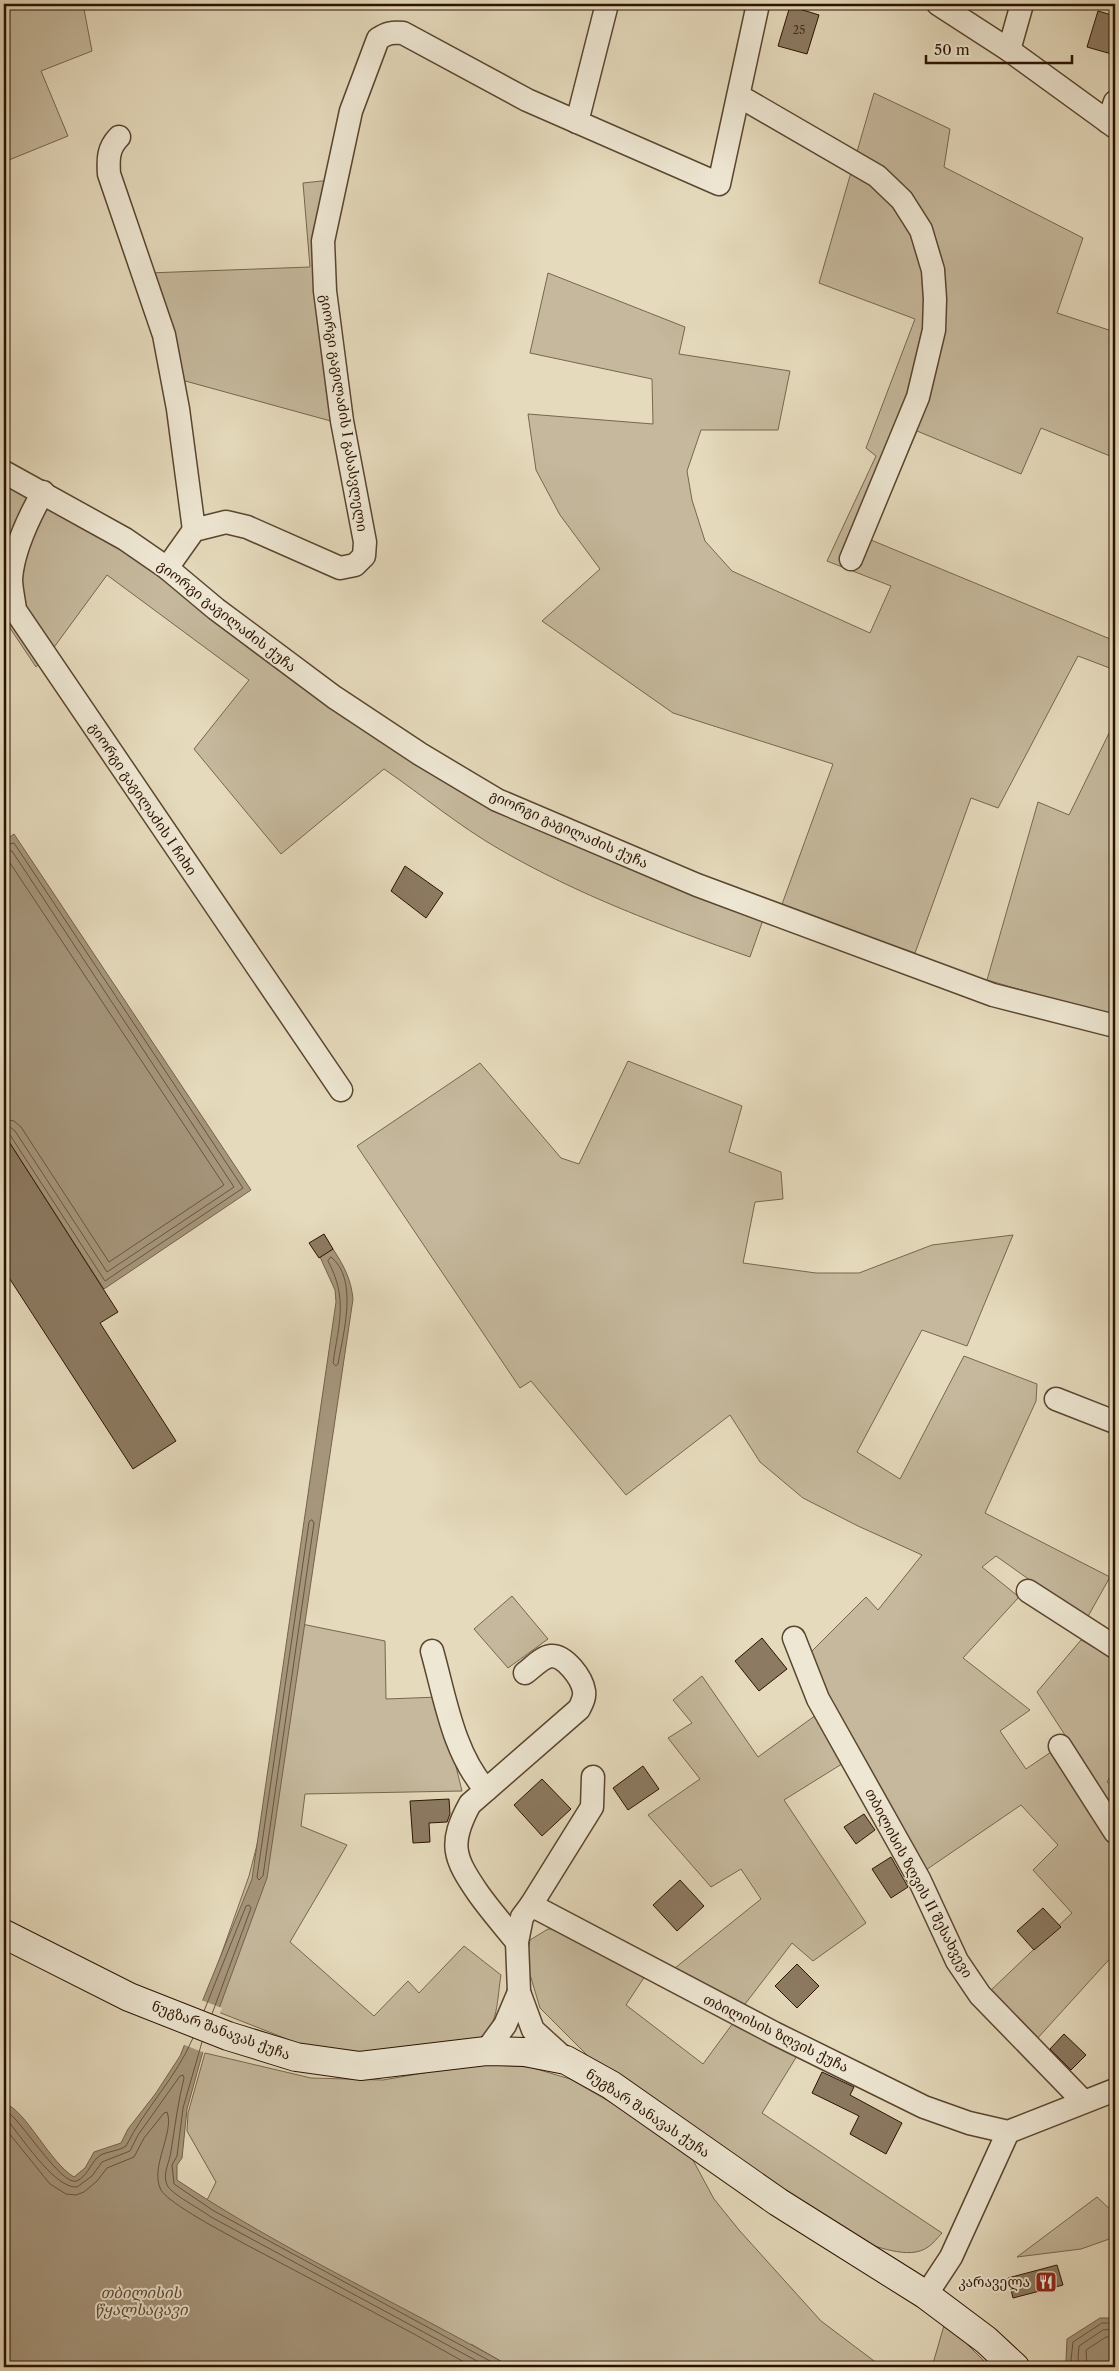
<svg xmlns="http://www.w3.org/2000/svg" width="1119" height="2371" viewBox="0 0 1119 2371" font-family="'Libre Caslon Text','Noto Serif Georgian',serif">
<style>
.green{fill:#c5b89c;stroke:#78664e}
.water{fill:#a6967c;stroke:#75624a}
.pier{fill:#e5dabc}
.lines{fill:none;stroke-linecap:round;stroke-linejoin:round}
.shore{stroke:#68543e;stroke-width:1}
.building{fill:#8c7a62;stroke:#2b1300}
.street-casing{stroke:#5a452f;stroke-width:25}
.secondary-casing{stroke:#2b1300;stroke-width:30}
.street{stroke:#eee7d3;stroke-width:22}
.secondary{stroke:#eee7d3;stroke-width:28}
.labels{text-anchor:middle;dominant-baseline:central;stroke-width:4;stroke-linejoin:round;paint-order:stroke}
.number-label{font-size:11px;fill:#432d18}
.street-label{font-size:14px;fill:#2b1300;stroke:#eee7d3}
.poi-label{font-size:14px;fill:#2b1300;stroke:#eee7d3;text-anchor:end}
.water-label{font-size:15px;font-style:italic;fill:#5c4732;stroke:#eee7d3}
</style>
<rect width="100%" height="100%" fill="#e5dabc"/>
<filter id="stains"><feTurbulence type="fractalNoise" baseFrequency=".004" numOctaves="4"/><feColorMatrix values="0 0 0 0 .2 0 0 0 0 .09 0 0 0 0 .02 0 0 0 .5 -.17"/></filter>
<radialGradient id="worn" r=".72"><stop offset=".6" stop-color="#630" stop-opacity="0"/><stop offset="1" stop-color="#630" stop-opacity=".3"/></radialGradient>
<g class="green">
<polygon points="4,4 83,4 92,51 41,71 68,136 4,162"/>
<polygon points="874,93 950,129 944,167 1083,238 1057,313 1115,332 1115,458 1041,428 1021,474 917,431 871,540 1115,641 1115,670 1078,656 998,808 971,798 915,953 781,907 833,764 673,713 542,621 600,569 560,515 536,470 528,414 653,424 652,379 530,353 548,273 685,327 679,354 790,371 778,430 701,430 687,471 692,500 705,541 732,571 870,633 891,586 827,561 876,456 866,448 915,319 819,283"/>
<polygon points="331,180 338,423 178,379 148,273 310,267 303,183"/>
<path d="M 4,480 L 156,569 L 412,760 L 764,917 L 750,957 C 664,927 578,895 499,849 C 459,826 422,795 384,769 L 281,854 L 194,749 L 249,680 L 107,575 L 52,650 L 36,667 L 4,619 Z"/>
<polygon points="1115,721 1115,1017 987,980 1038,802 1069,815"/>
<polygon points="628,1061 742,1106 729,1152 781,1172 783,1199 755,1202 743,1263 816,1273 859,1273 932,1245 1013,1235 967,1346 922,1330 857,1452 900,1479 964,1356 1037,1384 1036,1401 985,1513 1110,1577 1086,1620 996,1556 982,1567 1019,1597 963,1658 1030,1710 1000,1731 1026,1769 1054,1750 1109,1840 1115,1846 1115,1953 1036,2040 988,1993 1072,1913 1033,1870 1058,1845 1021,1805 923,1872 807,1656 866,1597 878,1610 922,1555 858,1526 803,1498 760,1462 730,1415 626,1495 531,1381 520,1388 357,1146 480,1063 561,1158 579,1164"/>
<polygon points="512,1596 548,1639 508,1668 474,1629"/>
<path d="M 292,1622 L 385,1641 L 386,1699 L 439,1697 L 462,1791 L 305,1794 L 301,1826 L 347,1845 L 290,1942 L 374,2016 L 408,1981 L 419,1993 L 464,1946 L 501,1975 C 497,1998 499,2028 477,2042 L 382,2054 L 320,2052 L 203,2006 L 249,1876 L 258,1841 Z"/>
<polygon points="1081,1640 1115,1659 1115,1769 1107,1782 1115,1787 1115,1812 1037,1692"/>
<polygon points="702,1676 758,1757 816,1715 845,1762 784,1800 866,1923 813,1961 792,1943 742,2008 670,1972 761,1899 741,1869 711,1887 648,1815 700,1779 668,1738 692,1723 673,1700"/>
<path d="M 548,1929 L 563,1929 L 645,1976 L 626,2005 L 703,2064 L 736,2019 L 800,2051 L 762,2113 L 942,2233 C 938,2237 933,2244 928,2247 C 909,2261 875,2245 854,2240 L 591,2059 L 540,2008 L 526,1961 L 530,1940 Z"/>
<polygon points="205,2053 311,2078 383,2080 475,2064 530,2067 570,2079 629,2113 688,2151 714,2199 739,2230 821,2321 882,2367 511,2367 471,2344 467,2367 207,2200 216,2182 187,2131 188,2113"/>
<polygon points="1097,2197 1115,2214 1115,2237 1081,2249 1017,2257"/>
<polygon points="945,2322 990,2367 932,2367"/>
</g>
<g class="water">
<polygon points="14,834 251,1190 104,1289 4,1134 4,841"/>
<path d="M 333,1249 C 344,1266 351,1279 353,1299 L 267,1878 L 202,2055 L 187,2109 L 182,2158 L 177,2165 L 177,2180 C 283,2251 401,2304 511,2367 L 4,2367 L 4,2103 C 26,2110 49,2162 74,2177 L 85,2168 L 94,2152 L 121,2143 L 128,2129 L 156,2093 L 180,2056 L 252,1879 L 336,1302 L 335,1290 L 320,1257 Z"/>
<polygon points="1100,2318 1115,2318 1115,2367 1070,2367 1066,2361 1067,2339"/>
</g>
<polygon class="pier" points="201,2000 222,2008 205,2053 182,2044"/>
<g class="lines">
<g class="shore">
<polyline points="4,845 14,843 243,1188 105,1281 10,1135 4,1132"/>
<polyline points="4,851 12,851 234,1187 107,1272 15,1131 10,1127 4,1126"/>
<polyline points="4,859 8,860 224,1185 109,1262 21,1127 14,1121 4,1119"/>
<path d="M 331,1257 C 359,1279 343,1334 338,1364 L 336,1366 L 333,1363 C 339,1323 348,1298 328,1261 Z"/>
<polygon points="312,1520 314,1523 263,1876 259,1880 257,1877 309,1522"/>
<polyline points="204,2011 246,1906 249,1905 251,1908 212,2014"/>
<polyline points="202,2042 183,2108 177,2156 172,2165 174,2184 214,2211 501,2367"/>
<path d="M 4,2109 C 20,2117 61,2187 77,2181 C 87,2176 90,2165 97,2158 C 103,2151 118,2152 126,2146 C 145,2108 176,2078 193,2038"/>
<path d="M 4,2116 C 19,2133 54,2189 77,2187 L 92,2176 L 102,2162 L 130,2151 L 138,2135 L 180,2076 L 183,2075 L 184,2078 C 178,2102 175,2126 171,2151 C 170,2162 162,2173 167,2185 C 171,2194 202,2210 211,2217 L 488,2367"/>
<path d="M 4,2127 L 50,2184 L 66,2194 L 76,2195 L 84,2192 L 97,2181 L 107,2168 L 134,2157 L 144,2138 L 164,2113 L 167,2112 C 175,2132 149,2168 161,2190 C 169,2204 227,2234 243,2243 C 320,2284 398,2324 473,2367"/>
<polyline points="1073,2367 1071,2360 1073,2342 1102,2323 1115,2323"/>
<polyline points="1080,2367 1078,2358 1079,2346 1103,2330 1115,2329"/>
<polyline points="1087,2367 1086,2350 1106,2337 1115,2337"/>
</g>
</g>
<g class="building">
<polygon points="790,6 819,15 807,54 778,46"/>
<polygon points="1098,11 1115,16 1115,55 1087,47"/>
<polygon points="405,866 443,893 426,918 391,891"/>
<polygon points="4,1134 118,1312 100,1323 176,1441 133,1469 4,1270"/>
<polygon points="324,1234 333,1249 319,1258 309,1243"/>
<polygon points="762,1638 787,1669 759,1691 735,1661"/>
<polygon points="643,1766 659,1789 628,1810 613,1788"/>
<polygon points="542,1779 571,1809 542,1836 514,1805"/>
<polygon points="449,1799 450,1814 447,1822 429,1823 430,1842 413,1843 410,1801"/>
<polygon points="864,1814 875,1830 856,1844 844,1827"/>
<polygon points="891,1857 908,1887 891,1898 872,1869"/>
<polygon points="680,1880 704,1906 677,1931 653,1905"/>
<polygon points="1043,1908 1061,1927 1034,1950 1017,1931"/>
<polygon points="797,1964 819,1986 797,2008 775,1986"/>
<polygon points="1064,2034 1086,2055 1071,2070 1050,2049"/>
<polygon points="822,2072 854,2087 850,2095 902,2123 886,2154 850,2134 859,2116 812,2093"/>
<polygon points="1057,2265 1063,2285 1013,2298 1008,2278"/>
</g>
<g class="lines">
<g class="street-casing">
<g id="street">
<polyline points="938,4 1009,50 1115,127"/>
<polyline points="1009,50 1022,4"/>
<polyline points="739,96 877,176 902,200 921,230 933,270 935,299 934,330 918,397 851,559"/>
<polyline points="577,122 607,4"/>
<polyline points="1108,122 1115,102"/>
<path d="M 119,137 C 108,148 108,159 109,174 L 164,335 L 178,409 L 194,530"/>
<polyline points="4,472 125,539 167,568 216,609 334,697 420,754 497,800 697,885 993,995 1115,1026"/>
<path d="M 43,492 C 29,517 13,550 11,579 C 11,589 14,600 15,610 L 341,1090"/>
<path d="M 167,568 L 194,530 L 226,522 L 247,527 L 340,568 L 355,565 L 364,556 L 365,542 L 342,421 L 325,291 L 323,241 L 351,111 L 378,39 C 387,33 392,32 403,33 L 527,100 L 719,184 L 758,4"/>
<polyline points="1056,1399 1115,1422"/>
<polyline points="1028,1591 1115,1647"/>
<polyline points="794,1638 818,1699 919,1879 957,1961 980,1995 1083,2101"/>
<path d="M 432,1651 C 445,1697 453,1753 486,1790"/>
<polyline points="1060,1746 1115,1832"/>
<polyline points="531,1905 592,1807 593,1777"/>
<path d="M 517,1942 C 504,1926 490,1910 478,1893 C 454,1858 448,1844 470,1804 L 579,1709 C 582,1703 585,1698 584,1691 C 582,1678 565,1655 551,1656 C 542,1657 533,1667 525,1673"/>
<polyline points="486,2051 505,2025 519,1992"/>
<polyline points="566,2060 533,2030 519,1992 517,1942 522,1917 531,1905 774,2033 924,2107 969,2123 1008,2132 1115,2090"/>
<polyline points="926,2295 951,2257 1008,2132"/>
</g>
</g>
<g class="secondary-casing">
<polyline id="secondary" points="4,1934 129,1997 228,2036 296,2057 360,2066 486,2051 525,2052 566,2060 611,2085 778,2202 926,2295 986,2340 1015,2367"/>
</g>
<use href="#street" class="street"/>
<use href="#secondary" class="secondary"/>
</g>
<defs>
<g id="restaurant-square" transform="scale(1.125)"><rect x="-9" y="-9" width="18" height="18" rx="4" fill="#8f2418" stroke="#eee7d3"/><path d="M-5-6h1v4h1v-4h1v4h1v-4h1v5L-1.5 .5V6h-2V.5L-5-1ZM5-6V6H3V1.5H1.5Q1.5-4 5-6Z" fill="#fff"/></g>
</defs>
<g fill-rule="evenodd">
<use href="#restaurant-square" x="1046" y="2282"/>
</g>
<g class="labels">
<g class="number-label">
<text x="799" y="30">25</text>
</g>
<g class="street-label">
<text transform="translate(344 413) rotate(81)">გიორგი გაგილაძის I გასასვლელი</text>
<text transform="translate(227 616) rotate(38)">გიორგი გაგილაძის ქუჩა</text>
<text transform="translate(143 799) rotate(56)">გიორგი გაგილაძის I ჩიხი</text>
<text transform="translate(569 829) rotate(24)">გიორგი გაგილაძის ქუჩა</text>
<text transform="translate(919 1883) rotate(62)">თბილისის ზღვის II შესახვევი</text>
<text transform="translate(221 2030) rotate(20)">ნუგზარ შანავას ქუჩა</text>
<text transform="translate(776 2033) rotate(26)">თბილისის ზღვის ქუჩა</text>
<text transform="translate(648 2113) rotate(34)">ნუგზარ შანავას ქუჩა</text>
</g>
<g class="poi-label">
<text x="1030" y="2282">კარაველა</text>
</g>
<g class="water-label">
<text x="141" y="2292">თბილისის<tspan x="141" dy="17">წყალსაცავი</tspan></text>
</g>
</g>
<rect width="1119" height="2371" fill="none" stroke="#e5dabc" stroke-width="20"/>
<rect x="5" y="5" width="1109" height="2361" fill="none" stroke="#2b1300" stroke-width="2.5"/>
<rect x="10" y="10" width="1099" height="2351" fill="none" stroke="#2b1300"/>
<path d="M926 55v8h146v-8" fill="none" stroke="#2b1300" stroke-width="2.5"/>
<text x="934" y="55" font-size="15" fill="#2b1300" stroke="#eee7d3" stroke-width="4" paint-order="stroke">50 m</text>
<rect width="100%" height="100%" filter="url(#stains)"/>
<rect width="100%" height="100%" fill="url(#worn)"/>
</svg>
